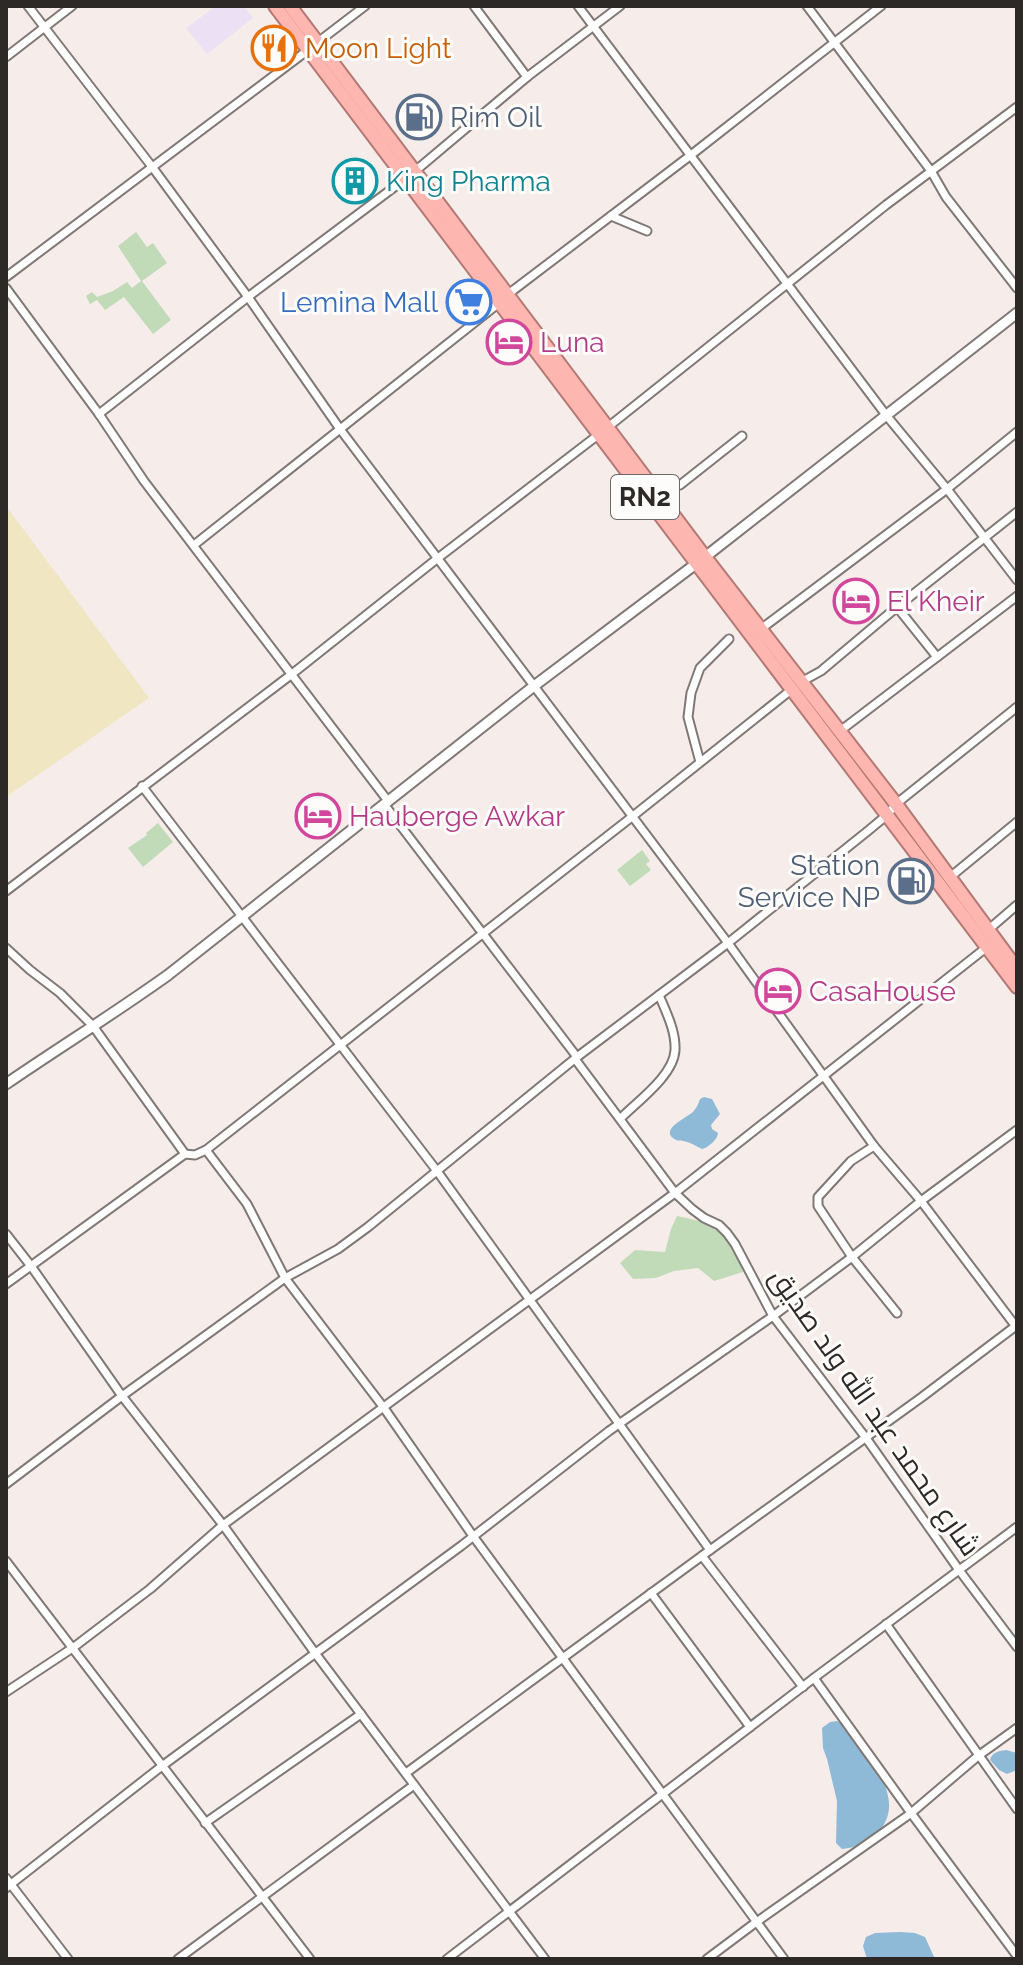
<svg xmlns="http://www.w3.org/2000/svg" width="1023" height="1965" viewBox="0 0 1023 1965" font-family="Raleway,Cairo,sans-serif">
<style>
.industrial{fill:#ece0f5}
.green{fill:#c1dbb8}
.sand{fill:#f0e6c1}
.water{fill:#8eb9d7}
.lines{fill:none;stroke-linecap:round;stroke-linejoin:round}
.minor-casing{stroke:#7f7874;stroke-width:11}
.tertiary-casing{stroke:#7f7874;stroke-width:13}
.trunk-casing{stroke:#b47974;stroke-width:16}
.minor{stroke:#fff;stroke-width:7}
.tertiary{stroke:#fff;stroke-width:9}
.trunk{stroke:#feb6b0;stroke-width:12}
.labels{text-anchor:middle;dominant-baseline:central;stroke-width:6;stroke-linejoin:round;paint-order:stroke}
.shield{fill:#fefcfb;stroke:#6b6867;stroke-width:2}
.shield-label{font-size:26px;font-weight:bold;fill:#2c2927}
.food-label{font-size:28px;fill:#c56008;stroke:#fefcfb;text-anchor:start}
.service-label{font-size:28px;fill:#4e5e75;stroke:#fefcfb;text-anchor:start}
.culture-label{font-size:28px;fill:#0d838f;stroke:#fefcfb;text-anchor:start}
.shop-label{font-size:28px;fill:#366cbe;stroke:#fefcfb;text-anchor:end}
.hotel-label{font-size:28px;fill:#b23c85;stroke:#fefcfb;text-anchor:start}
.street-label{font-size:28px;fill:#2c2927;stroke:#fefcfb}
</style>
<rect width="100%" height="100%" fill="#f6edea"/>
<polygon class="industrial" points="216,6 244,6 253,18 207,54 186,28"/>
<g class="green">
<polygon points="136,232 147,247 153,243 167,263 142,281 171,320 153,334 124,297 105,310 97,300 90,304 86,296 92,292 97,297 113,291 127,282 132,288 141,281 118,246"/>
<polygon points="158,823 173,842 143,867 128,848 147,835 146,833"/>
<polygon points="642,850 650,861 646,864 651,870 630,886 617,870"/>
<path d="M 677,1216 C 717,1224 731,1230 743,1272 L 714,1281 L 698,1268 L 674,1271 L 656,1278 L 633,1279 L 620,1263 L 635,1250 L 665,1252 L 671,1229 Z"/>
</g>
<polygon class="sand" points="6,506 149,698 6,797"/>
<g class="water">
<path d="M 704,1097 L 712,1099 L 720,1114 L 711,1125 L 712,1129 L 718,1133 C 718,1139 708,1148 702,1149 C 696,1146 690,1142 683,1141 C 681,1140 678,1141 676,1140 C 657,1130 688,1117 693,1112 C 697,1107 698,1105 700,1099 Z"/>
<path d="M 837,1721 L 845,1726 C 864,1753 908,1796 880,1830 C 871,1841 856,1848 842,1849 L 836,1843 L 837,1801 L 827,1759 L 823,1748 L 822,1728 L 830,1722 Z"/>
<path d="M 1006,1750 L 1017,1753 L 1017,1770 L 1007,1774 L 999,1770 L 990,1760 C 992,1752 999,1751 1006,1750 Z"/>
<polygon points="900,1932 915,1933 925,1937 935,1959 867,1959 863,1946 866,1937 875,1933"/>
</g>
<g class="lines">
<g class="minor-casing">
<g id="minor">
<polyline points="28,6 153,168 248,297 340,429 728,943 874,1146 921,1201 1017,1328"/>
<polyline points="474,6 527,77"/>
<polyline points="578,6 886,415 947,489 1017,580"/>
<polyline points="807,6 931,171 946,197 1017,288"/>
<polyline points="318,42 365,6"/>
<polyline points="6,57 72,6"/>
<polyline points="414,172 527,77 620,6"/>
<polyline points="611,216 647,231"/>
<polyline points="6,277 308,50"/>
<polyline points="6,288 99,414 144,481 388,801"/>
<polyline points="507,295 691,155 881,6"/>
<polyline points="99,414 248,297 405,179"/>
<polyline points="680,485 742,436"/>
<polyline points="194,545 499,303"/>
<polyline points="897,607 937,657"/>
<polyline points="761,629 947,489 1017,432"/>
<polyline points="801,682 821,671 897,607 1017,512"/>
<polyline points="840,731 1017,596"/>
<polyline points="700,762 688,717 691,693 700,668 729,639"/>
<polyline points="142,786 437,1171 710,1550"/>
<polyline points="384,804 577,1057"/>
<polyline points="949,878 1017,822"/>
<polyline points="6,891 292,674 438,558 598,435 886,205 1017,107"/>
<polyline points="988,930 1017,905"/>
<polyline points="6,948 30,970 60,993 93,1026 185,1154"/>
<polyline points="575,1059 675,1193 692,1209 704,1218 719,1225 727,1233 735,1244 773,1316 866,1438 959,1570 1017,1647"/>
<path d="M 621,1118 C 638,1101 674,1075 675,1050 C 676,1031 666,1012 659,995"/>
<polyline points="874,1146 851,1161 818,1197 818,1206 852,1257 897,1313"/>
<polyline points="206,1150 247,1204 285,1278 384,1408 473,1536 784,1959"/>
<polyline points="6,1234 31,1266 122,1396 223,1525 315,1653 545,1959"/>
<polyline points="6,1284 185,1154 195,1155 206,1150 633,816 791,690"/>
<polyline points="6,1484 122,1396 285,1278 338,1249 368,1227 577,1057 728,943 869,830 887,815 896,804 1017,707"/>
<polyline points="702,1556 803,1687"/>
<polyline points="6,1561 310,1959"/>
<polyline points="651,1593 750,1727"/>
<polyline points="886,1624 1017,1809"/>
<polyline points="814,1678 911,1813 1017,1956"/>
<polyline points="6,1692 74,1647 150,1589 223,1525 675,1193 987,947"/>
<polyline points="406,1773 710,1550 922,1397 1017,1325"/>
<polyline points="205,1823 361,1714"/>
<polyline points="6,1878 68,1959"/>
<polyline points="6,1888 162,1766 461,1546 609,1431 773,1316 852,1257 921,1201 1017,1130"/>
<polyline points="178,1959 414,1785"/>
<polyline points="447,1959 814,1678 1017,1527"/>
<polyline points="707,1959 755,1923 910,1814 978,1756 1017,1728"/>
</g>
</g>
<g class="tertiary-casing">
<path id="tertiary" d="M 6,1084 C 60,1047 115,1013 168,975 L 534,686 L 705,557 L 1017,313"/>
</g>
<g class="trunk-casing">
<g id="trunk">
<polyline points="275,6 1017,987"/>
<polyline points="290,6 705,557 896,804 1017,969"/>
</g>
</g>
<use href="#minor" class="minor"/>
<use href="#tertiary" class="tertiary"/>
<use href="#trunk" class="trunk"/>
</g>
<defs>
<g id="restaurant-ring" transform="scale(2.3)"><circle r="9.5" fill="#fefcfb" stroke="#e8710a" stroke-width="1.5"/><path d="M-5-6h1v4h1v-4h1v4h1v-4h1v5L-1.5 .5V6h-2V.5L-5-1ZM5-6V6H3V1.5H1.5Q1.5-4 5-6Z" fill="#e8710a"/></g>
<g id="fuel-ring" transform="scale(2.3)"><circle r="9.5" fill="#fefcfb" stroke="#5c6f8a" stroke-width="1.5"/><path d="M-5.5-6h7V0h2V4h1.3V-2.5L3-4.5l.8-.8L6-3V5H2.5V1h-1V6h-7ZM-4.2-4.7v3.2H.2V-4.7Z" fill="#5c6f8a"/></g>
<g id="building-ring" transform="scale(2.3)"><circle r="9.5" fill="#fefcfb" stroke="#0f9aa8" stroke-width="1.5"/><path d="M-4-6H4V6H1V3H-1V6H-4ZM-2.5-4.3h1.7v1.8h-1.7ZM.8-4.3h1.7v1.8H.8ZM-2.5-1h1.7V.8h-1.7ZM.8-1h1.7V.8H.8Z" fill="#0f9aa8"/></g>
<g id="supermarket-ring" transform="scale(2.3)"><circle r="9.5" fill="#fefcfb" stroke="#3f7fe0" stroke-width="1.5"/><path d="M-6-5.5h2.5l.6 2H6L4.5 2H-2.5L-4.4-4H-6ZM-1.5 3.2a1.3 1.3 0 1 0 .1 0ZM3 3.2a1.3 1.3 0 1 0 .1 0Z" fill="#3f7fe0"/></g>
<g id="hotel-ring" transform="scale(2.3)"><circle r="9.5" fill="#fefcfb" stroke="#d1479c" stroke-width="1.5"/><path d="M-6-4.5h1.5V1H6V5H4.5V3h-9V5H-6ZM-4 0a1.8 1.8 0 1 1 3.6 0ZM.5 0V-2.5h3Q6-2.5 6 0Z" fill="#d1479c"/></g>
</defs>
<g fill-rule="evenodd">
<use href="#restaurant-ring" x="274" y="48"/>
<use href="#fuel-ring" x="419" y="117"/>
<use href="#building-ring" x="355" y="181"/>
<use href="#supermarket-ring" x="469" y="302"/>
<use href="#hotel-ring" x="509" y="342"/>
<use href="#hotel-ring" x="856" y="601"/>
<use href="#hotel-ring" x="318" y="816"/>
<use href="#fuel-ring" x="911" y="881"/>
<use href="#hotel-ring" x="778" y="991"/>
</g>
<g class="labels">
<rect class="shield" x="611" y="475" width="68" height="44" rx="6"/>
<g class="shield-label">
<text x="645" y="497">RN2</text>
</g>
<g class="food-label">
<text x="305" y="48">Moon Light</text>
</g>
<g class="service-label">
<text x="450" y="117">Rim Oil</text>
<text x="880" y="865" text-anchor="end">Station<tspan x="880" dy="32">Service NP</tspan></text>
</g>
<g class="culture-label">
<text x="386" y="181">King Pharma</text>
</g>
<g class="shop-label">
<text x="438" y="302">Lemina Mall</text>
</g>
<g class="hotel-label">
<text x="540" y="342">Luna</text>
<text x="887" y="601">El Kheir</text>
<text x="349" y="816">Hauberge Awkar</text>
<text x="809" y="991">CasaHouse</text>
</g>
<g class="street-label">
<text transform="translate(875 1412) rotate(55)">شارع محمد عبد الله ولد صديق</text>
</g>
</g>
<rect width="1023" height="1965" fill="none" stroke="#2c2927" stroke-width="16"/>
</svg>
